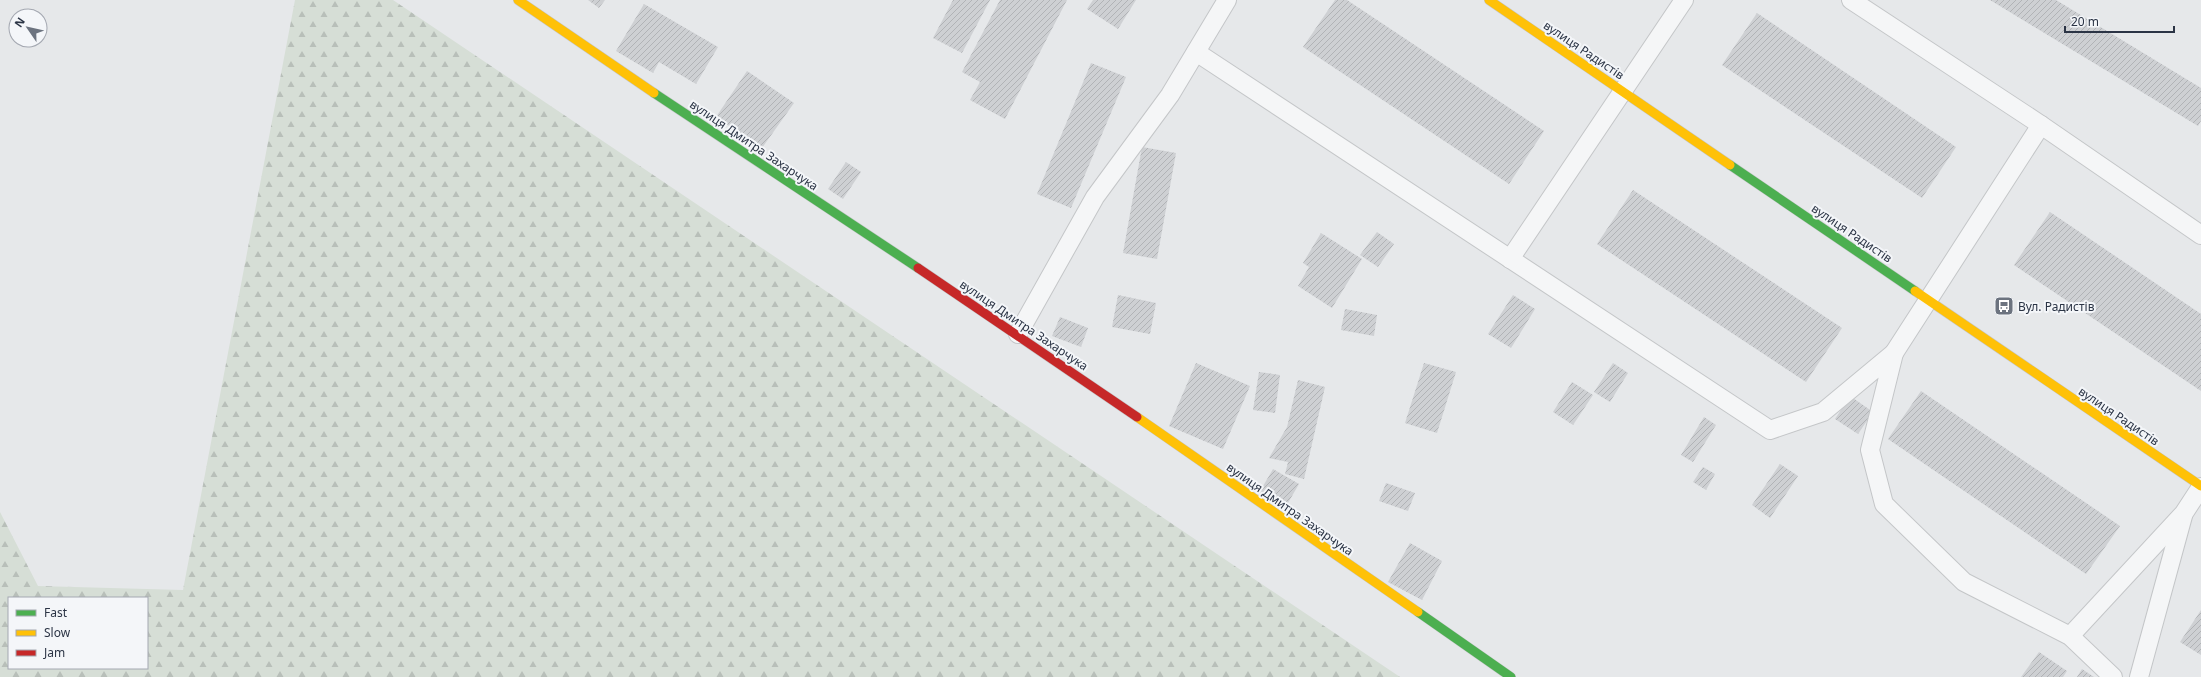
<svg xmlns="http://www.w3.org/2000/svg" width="2201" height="677" viewBox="0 0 2201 677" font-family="'Noto Sans',sans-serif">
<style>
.forest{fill:url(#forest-firs);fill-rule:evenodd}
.building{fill:url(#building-hatch)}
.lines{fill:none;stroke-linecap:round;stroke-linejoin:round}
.lane-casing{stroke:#c4c6c8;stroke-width:20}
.fast-casing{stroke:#c4c6c8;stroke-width:10}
.slow-casing{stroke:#c4c6c8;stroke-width:10}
.jam-casing{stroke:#c4c6c8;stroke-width:10}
.lane{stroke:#f5f6f7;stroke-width:18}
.fast{stroke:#4caf50;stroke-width:9}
.slow{stroke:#ffc107;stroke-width:9}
.jam{stroke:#c62828;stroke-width:9}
.labels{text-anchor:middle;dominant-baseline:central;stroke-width:4;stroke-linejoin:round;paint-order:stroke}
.street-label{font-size:12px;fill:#2b3445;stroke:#f4f6f9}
.poi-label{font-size:12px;fill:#2b3445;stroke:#f4f6f9;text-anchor:start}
</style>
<defs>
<pattern id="forest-firs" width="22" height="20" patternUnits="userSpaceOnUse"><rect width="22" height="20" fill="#d6ded6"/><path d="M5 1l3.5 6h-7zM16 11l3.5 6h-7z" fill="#b8bfb9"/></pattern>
<pattern id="building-hatch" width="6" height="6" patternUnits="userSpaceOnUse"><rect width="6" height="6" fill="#ced0d3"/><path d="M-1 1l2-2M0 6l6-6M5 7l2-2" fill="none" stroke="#b1b3b6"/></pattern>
</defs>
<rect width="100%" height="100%" fill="#e6e8ea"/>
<path class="forest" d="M 295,0 L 393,0 L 1400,677 L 0,677 L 0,512 L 38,586 L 183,590 ZM 9,598 L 147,598 L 147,668 L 9,668 Z"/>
<g class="building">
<polygon points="588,0 605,0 599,8"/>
<polygon points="953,0 990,0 962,53 933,38"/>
<polygon points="1000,0 1067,0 1005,119 970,100 980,82 962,72"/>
<polygon points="1093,0 1136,0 1118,29 1087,9"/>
<polygon points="1335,0 1347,0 1544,131 1509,184 1303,47"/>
<polygon points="1990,0 2056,0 2201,88 2201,121 2198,126"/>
<polygon points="644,4 718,47 696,84 659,62 653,73 616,51"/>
<polygon points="1757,13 1956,147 1922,198 1722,65"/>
<polygon points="1091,63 1126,77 1071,208 1037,194"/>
<polygon points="747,71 794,103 762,148 716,117"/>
<polygon points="1142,147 1176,153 1157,259 1123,253"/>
<polygon points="846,162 861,172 843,199 828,189"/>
<polygon points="1633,190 1842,328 1806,382 1597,244"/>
<polygon points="2050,212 2201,314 2201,391 2014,265"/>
<polygon points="1377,232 1394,244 1378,267 1360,255"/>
<polygon points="1321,233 1362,259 1332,308 1298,286 1309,267 1303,263"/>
<polygon points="1118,295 1156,303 1150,334 1112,327"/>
<polygon points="1513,295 1535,309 1511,348 1488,334"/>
<polygon points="1345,309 1377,315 1374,336 1341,330"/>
<polygon points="1060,317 1088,328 1081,347 1052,336"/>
<polygon points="1196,363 1250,386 1223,449 1169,426"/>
<polygon points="1424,363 1456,372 1437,433 1405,423"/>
<polygon points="1613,363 1628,373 1610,402 1594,392"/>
<polygon points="1259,372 1280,375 1275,413 1253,410"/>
<polygon points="1298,380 1325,387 1304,479 1285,474 1288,462 1269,458 1287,427"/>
<polygon points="1572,382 1593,395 1573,425 1553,412"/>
<polygon points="1921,391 2120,526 2086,574 1888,439"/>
<polygon points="1850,396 1873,412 1858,434 1835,419"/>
<polygon points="1704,417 1716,425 1693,462 1681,455"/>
<polygon points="1780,464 1798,476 1770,518 1752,505"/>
<polygon points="1703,467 1715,474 1706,490 1693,482"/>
<polygon points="1273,469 1299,484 1285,508 1259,493"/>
<polygon points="1386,483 1415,493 1408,511 1379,501"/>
<polygon points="1410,543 1442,561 1422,600 1388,582"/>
<polygon points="2201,610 2201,655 2180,642"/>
<polygon points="2039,652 2067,671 2063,677 2021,677"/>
<polygon points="2082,669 2094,677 2077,677"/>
</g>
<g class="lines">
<g class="lane-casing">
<g id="lane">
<polyline points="1851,0 2041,125 2201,235"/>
<polyline points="1196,52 1770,430 1823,412 1894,353 1870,450 1884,504 1964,582 2070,636 2113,677"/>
<polyline points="1510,259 1684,0"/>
<polyline points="1018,334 1095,197 1170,95 1227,0"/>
<polyline points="1894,353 2041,125"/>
<polyline points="2070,636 2184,513 2201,487"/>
<polyline points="2139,677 2183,516"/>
</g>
</g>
<g class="fast-casing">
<g id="fast">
<polyline points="654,93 918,268"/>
<polyline points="1730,165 1915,291"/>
<polyline points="1418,612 1511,677"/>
</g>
</g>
<g class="slow-casing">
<g id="slow">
<polyline points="518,0 654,93"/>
<polyline points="1489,0 1730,165"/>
<polyline points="1915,291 2201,486"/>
<polyline points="1137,417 1418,612"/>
</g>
</g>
<g class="jam-casing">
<polyline id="jam" points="918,268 1137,417"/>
</g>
<use href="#lane" class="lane"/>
<use href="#fast" class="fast"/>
<use href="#slow" class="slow"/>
<use href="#jam" class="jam"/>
</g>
<defs>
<g id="bus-square" transform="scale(1)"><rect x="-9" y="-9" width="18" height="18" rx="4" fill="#6c737f" stroke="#f4f6f9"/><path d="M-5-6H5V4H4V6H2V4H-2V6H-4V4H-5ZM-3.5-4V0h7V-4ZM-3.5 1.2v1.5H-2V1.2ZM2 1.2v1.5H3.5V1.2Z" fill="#fff"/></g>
</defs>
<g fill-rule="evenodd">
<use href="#bus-square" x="2004" y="306"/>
</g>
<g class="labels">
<g class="street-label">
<text transform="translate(1584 50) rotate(34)">вулиця Радистів</text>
<text transform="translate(754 145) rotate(34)">вулиця Дмитра Захарчука</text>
<text transform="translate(1852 233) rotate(34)">вулиця Радистів</text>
<text transform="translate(1024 325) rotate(34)">вулиця Дмитра Захарчука</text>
<text transform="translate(2119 416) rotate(34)">вулиця Радистів</text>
<text transform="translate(1290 509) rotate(35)">вулиця Дмитра Захарчука</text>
</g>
<g class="poi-label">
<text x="2018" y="306">Вул. Радистів</text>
</g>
</g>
<rect x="8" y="597" width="140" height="72" fill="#f4f6f9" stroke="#a4a8b1"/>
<rect x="16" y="610" width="20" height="6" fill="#4caf50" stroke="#a4a8b1"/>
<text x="44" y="617" font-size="12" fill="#2b3445">Fast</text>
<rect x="16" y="630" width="20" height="6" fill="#ffc107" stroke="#a4a8b1"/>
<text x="44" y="637" font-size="12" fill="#2b3445">Slow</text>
<rect x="16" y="650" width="20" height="6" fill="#c62828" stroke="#a4a8b1"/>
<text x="44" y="657" font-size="12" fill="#2b3445">Jam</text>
<g transform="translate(28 28) rotate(304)"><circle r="19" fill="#f4f6f9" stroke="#a4a8b1"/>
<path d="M0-3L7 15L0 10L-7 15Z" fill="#6c737f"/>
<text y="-6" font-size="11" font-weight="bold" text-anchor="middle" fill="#2b3445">N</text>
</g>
<path d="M2065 26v6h109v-6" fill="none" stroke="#2b3445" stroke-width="2"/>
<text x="2071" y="26" font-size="12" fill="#2b3445" stroke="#f4f6f9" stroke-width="3" paint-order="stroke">20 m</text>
</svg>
